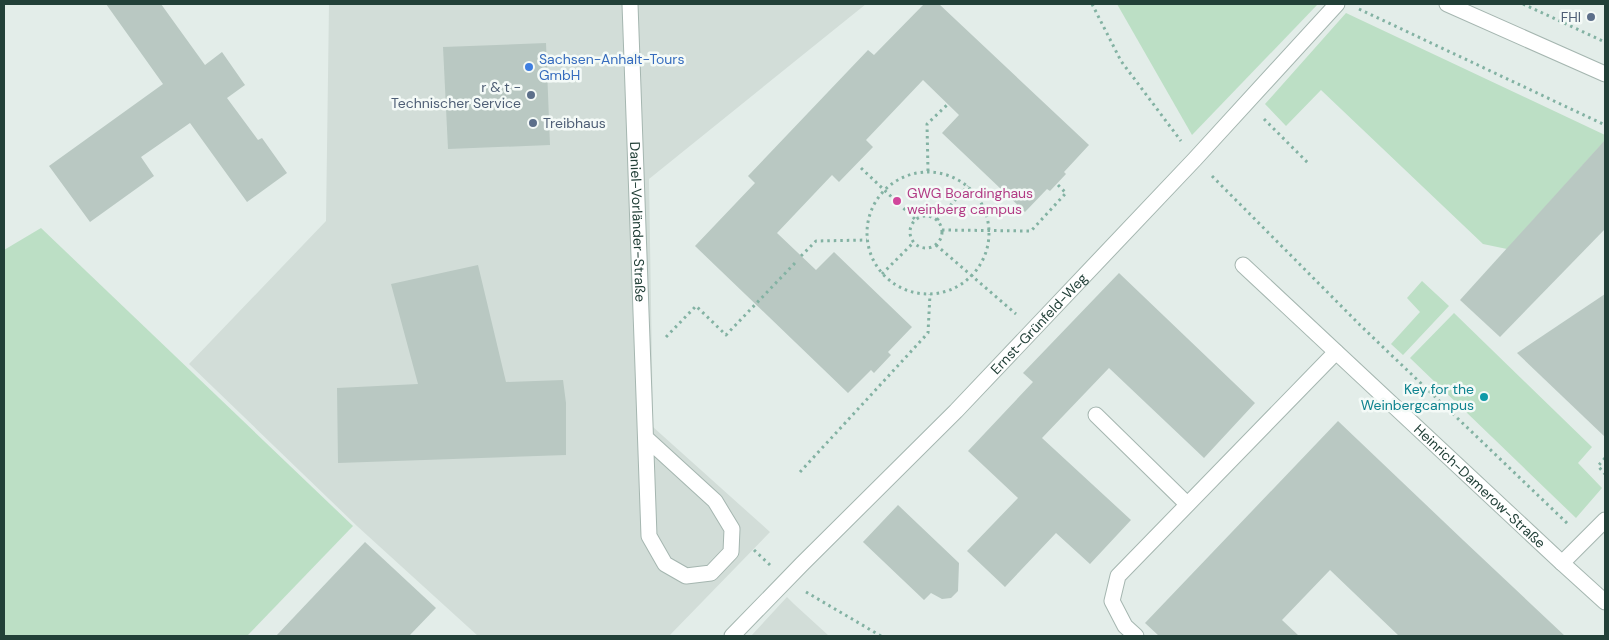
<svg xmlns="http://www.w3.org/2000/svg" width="1609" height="640" viewBox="0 0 1609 640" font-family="'DM Sans',sans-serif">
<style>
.built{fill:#d2ddd8}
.green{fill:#bcdfc5}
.building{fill:#b9c8c2}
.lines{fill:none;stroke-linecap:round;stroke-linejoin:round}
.service-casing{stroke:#a5b6b0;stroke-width:17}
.minor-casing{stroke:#a5b6b0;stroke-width:17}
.tertiary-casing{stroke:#a5b6b0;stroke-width:17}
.path{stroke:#83b2a3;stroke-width:3;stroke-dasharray:2.5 4;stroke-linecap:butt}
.service{stroke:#fff;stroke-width:15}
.minor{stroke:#fff;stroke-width:15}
.tertiary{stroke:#fff;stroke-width:15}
.service-dot{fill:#5c6f8a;stroke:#f4faf7;stroke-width:2}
.shop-dot{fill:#3f7fe0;stroke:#f4faf7;stroke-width:2}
.hotel-dot{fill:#d1479c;stroke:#f4faf7;stroke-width:2}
.culture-dot{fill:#0f9aa8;stroke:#f4faf7;stroke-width:2}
.labels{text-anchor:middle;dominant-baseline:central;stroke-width:5;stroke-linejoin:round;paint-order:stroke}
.service-label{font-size:14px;fill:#4e5e75;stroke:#f4faf7;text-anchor:end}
.shop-label{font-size:14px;fill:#366cbe;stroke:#f4faf7;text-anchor:start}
.hotel-label{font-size:14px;fill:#b23c85;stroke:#f4faf7;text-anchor:start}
.street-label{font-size:14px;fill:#224038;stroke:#f4faf7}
.culture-label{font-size:14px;fill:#0d838f;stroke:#f4faf7;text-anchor:end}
</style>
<rect width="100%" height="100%" fill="#e3ede9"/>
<g class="built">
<polygon points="329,4 866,4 649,179 653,427 770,532 669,636 478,636 357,526 189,364 326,221"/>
<polygon points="787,597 794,604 829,636 751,636"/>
</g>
<g class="green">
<polygon points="1117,4 1318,4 1192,135"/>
<polygon points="1346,13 1605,135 1605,151 1600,146 1507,249 1483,244 1321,90 1286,126 1265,104"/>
<polygon points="41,228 353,526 247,636 4,636 4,250"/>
<polygon points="1422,281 1449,306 1403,355 1391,344 1420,312 1407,298"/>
<polygon points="1454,313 1592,447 1578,463 1602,488 1576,518 1410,358"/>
</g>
<g class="building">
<polygon points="106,4 161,4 205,65 222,52 245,85 227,98 258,140 262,138 287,173 247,202 190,123 141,157 154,176 90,222 49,166 163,84"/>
<polygon points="924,4 939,4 1089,145 1064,172 1066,174 1050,191 1047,189 1025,212 942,133 959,115 923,80 866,140 873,147 839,182 832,175 777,233 816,270 834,252 912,327 888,352 891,355 874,373 871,370 848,393 695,246 755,183 748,176 868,50 874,55"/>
<polygon points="546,43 550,145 448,149 443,47"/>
<polygon points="1605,140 1605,229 1500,337 1460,300"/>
<polygon points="478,265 506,382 563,380 566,403 566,455 338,463 337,388 418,384 391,284"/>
<polygon points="1119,273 1255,403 1204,458 1109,368 1042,438 1131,520 1090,564 1056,533 1005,587 967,551 1018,498 968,451 1033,382 1023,373"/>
<polygon points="1605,294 1605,437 1517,353"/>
<polygon points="1338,421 1463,540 1565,636 1399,636 1330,570 1282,620 1299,636 1159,636 1145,623"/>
<polygon points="898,505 959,563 958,591 951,598 942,599 931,593 924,600 863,542"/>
<polygon points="365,542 436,608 409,636 276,636"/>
</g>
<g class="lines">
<g class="service-casing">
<g id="service">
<polyline points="1096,415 1187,504"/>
<path id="s1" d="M 732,636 L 802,564 L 956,411 L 1195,159 L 1337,4"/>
<polyline points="1136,636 1125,626 1112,601 1118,576 1336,352"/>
</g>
</g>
<g class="minor-casing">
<g id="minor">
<path id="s2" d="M 630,4 L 649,536 L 665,564 L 686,576 L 711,573 L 731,552 L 732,529 L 715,501 L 646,438"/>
<path id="s3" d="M 1243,265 L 1562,563 L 1605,520"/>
<polyline points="1562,563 1605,602"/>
</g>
</g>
<g class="tertiary-casing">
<polyline id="tertiary" points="1447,4 1605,74"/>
</g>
<g class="path">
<polyline points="1092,4 1121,61 1181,141"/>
<polyline points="1523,4 1605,42"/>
<polyline points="1359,9 1605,125"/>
<polyline points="1264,119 1308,163"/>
<polyline points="861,168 916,220"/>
<polyline points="928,171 927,124 948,104"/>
<circle cx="928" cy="233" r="61"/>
<polyline points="1212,176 1360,325 1568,524"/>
<circle cx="926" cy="232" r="16"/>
<polyline points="937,220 968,186"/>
<polyline points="942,230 1031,231 1066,193 1057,184"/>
<polyline points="936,245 1016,314"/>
<polyline points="801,256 816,241 867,240"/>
<polyline points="882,274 914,242"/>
<polyline points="666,337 696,306 726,335 795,263"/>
<polyline points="1605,458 1598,466 1605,474"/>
<polyline points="800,472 928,333 930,294"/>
<polyline points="754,550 770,565"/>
<polyline points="806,592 881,636"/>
</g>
<use href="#service" class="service"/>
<use href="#minor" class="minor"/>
<use href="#tertiary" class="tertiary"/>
</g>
<g class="service-dot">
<circle cx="1591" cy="17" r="5"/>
<circle cx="531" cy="95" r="5"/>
<circle cx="533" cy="123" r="5"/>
</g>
<circle class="shop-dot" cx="529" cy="67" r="5"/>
<circle class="hotel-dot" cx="897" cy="201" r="5"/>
<circle class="culture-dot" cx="1484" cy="397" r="5"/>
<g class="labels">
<g class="service-label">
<text x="1581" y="17">FHI</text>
<text x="521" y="87">r &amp; t -<tspan x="521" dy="16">Technischer Service</tspan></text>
<text x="543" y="123" text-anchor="start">Treibhaus</text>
</g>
<g class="shop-label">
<text x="539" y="59">Sachsen-Anhalt-Tours<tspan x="539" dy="16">GmbH</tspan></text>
</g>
<g class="hotel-label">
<text x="907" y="193">GWG Boardinghaus<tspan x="907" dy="16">weinberg campus</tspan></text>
</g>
<g class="street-label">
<text stroke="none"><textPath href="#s2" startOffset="218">Daniel-Vorländer-Straße</textPath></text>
<text stroke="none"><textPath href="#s1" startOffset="438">Ernst-Grünfeld-Weg</textPath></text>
<text stroke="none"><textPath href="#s3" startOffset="324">Heinrich-Damerow-Straße</textPath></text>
</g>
<g class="culture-label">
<text x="1474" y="389">Key for the<tspan x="1474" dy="16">Weinbergcampus</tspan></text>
</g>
</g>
<rect width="1609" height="640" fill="none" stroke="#224038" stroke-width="10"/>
</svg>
